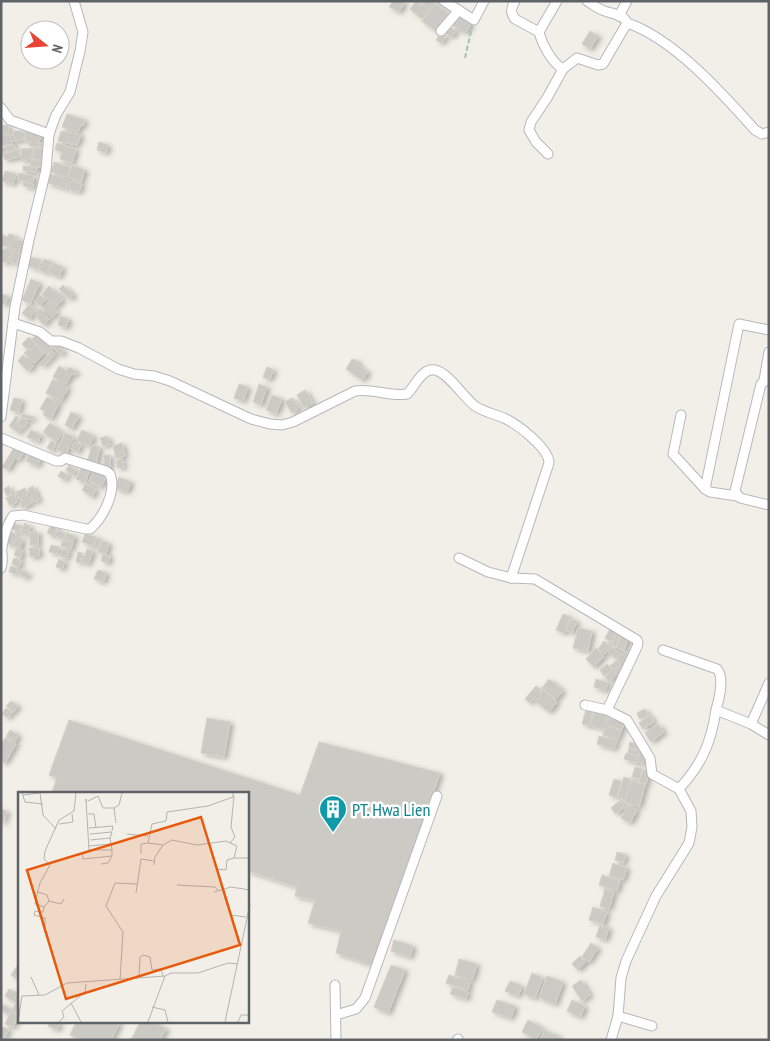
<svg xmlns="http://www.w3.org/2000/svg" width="770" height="1041" viewBox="0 0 770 1041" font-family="'PT Sans Narrow',sans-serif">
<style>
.building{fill:#cccac5;stroke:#d6d1c6;filter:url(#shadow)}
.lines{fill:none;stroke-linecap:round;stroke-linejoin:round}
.minor-casing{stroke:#b5b8bc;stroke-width:11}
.path{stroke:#9cc7a9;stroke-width:2;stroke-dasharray:5 2.5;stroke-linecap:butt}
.minor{stroke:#fff;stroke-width:9}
.labels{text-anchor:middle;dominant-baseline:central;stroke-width:5;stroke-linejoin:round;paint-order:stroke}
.culture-label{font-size:18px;fill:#0d838f;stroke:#fff;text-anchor:start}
.inset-road{fill:none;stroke:#b3b3b1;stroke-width:1}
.view{fill:#e8590c;fill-opacity:0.15;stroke:#e8590c;stroke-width:2.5}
.inset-edge{fill:none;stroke:#5f6368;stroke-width:2.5}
</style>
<defs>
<filter id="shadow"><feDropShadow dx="3.5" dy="2" stdDeviation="2.5" flood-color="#0004"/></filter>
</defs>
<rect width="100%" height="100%" fill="#f1efe8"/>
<g class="building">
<polygon points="393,1 405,2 399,12 389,7"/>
<polygon points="416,1 429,10 422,19 410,9"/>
<polygon points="419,1 436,1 429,10"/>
<polygon points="436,4 449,14 436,31 422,21"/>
<polygon points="458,16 471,24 465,33 452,25"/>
<polygon points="450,27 456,31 451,37 445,33"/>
<polygon points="590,31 598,36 590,49 582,44"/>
<polygon points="441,33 446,37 441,43 436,40"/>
<polygon points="67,114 85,120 83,126 81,125 78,132 62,127"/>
<polygon points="8,125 9,133 1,135 1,126"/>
<polygon points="26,128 41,132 39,143 25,141"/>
<polygon points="13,131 22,131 23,140 14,141"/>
<polygon points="61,131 81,135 77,145 58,141"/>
<polygon points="11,134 12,144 1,146 1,136"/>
<polygon points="30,142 46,144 46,147 29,146"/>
<polygon points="99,142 108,145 106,153 97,150"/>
<polygon points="57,143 76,149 72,163 60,159 62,152 55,150"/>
<polygon points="14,145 16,149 1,153 1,148"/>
<polygon points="33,148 31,159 22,161 21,149"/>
<polygon points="34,148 44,148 43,160 33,159"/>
<polygon points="18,150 20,157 5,160 3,154"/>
<polygon points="31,160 42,161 42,167 30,166"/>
<polygon points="54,162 70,167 67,177 51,172"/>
<polygon points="72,165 85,170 81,182 68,177"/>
<polygon points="23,166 37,168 36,172 23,171"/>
<polygon points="5,171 16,174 13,184 2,181"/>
<polygon points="19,173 34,176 33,183 18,180"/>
<polygon points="50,174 69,180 66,189 48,183"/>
<polygon points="71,181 82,184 79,192 68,189"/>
<polygon points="24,182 33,184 32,188 23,186"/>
<polygon points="9,234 15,236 15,239 26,242 23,251 1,245 2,235 8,237"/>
<polygon points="5,248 12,250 7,263 1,261 3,255 1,255 1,249 5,250"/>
<polygon points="13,250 20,253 17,264 10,262"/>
<polygon points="31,257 41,260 38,269 28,266"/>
<polygon points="44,259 52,262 47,273 39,270"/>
<polygon points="53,263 63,267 59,277 49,273"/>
<polygon points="31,279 40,283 30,304 22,300"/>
<polygon points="63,285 74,295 70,299 59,289"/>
<polygon points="49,286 63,299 56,307 42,294"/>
<polygon points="1,294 8,296 5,305 1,303"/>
<polygon points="40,295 46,300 40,306 34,301"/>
<polygon points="48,302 57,312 52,318 42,308"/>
<polygon points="29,305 36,310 29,319 22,313"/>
<polygon points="40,309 50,319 44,325 35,315"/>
<polygon points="60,316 69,319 66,328 58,325"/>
<polygon points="38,333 53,349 46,355 32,339"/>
<polygon points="29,337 34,342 27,349 22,344"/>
<polygon points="56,343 64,352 60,355 52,346"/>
<polygon points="35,344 44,354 34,364 24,353"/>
<polygon points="53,351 56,354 42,367 40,363"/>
<polygon points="23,355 34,366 28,371 18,361"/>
<polygon points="352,359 358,361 357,364 368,372 362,380 346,369"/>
<polygon points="59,366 67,371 69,367 77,372 75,375 72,374 66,384 53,377"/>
<polygon points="267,367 274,370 269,380 263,377"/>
<polygon points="53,379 68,388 61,401 46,393"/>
<polygon points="239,384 248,387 243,401 234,398"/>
<polygon points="259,384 267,387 261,405 253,402"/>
<polygon points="305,390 313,403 304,408 297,395"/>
<polygon points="272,395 282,399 276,414 266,410"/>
<polygon points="47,397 59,403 51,419 43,415 45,411 40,409"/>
<polygon points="14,398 22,400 19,412 10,410"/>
<polygon points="292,398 299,408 292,413 285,402"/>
<polygon points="71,412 79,416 72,429 65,425"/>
<polygon points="21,414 34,417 33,420 21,417"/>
<polygon points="16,416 19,418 15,424 22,429 19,433 9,426"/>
<polygon points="22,418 28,422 24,428 18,424"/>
<polygon points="50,423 63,433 56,442 43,432"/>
<polygon points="31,430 41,435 38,442 27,437"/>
<polygon points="82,430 94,436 89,446 77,440"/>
<polygon points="65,433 74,437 66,454 57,450"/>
<polygon points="107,436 110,444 103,446 100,438"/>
<polygon points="51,441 56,444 52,451 47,448"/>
<polygon points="74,442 81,445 78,452 71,449"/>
<polygon points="122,443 125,456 116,458 113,446"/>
<polygon points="92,445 100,447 96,464 87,462"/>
<polygon points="15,446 24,452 19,460 15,458 8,470 2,467"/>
<polygon points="30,453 41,458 37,466 26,461"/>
<polygon points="104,455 110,455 110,467 104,468"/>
<polygon points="122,459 124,467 118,468 116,461"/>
<polygon points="69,465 76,470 73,475 66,470"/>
<polygon points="82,466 90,469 85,483 76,479"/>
<polygon points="95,470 107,475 101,487 89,481"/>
<polygon points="61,471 68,476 65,480 58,476"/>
<polygon points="119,477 131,482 127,492 115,488"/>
<polygon points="86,483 96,490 92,497 82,490"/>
<polygon points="9,486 12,494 7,496 4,489"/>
<polygon points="33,486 39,500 34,502 28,489"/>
<polygon points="25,488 28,495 19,499 16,492"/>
<polygon points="14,494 17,502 10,506 6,498"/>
<polygon points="29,497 32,503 22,508 20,502"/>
<polygon points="14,523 21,526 19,532 12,529"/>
<polygon points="25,523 31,527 27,535 20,532"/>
<polygon points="51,525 57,528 54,536 47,533"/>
<polygon points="57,530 65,533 63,539 55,536"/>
<polygon points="11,532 16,534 11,545 6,543"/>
<rect x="30" y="532" width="8" height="13"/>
<polygon points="67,533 75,536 73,542 64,539"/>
<polygon points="85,534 96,537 94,546 82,542"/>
<polygon points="17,537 23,539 20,548 13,546"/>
<polygon points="97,538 101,539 98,548 94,547"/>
<polygon points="63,540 73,543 71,549 61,546"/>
<polygon points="102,541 109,543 106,554 98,552"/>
<polygon points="51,545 59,547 58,554 49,552"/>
<polygon points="17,548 23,551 20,558 14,555"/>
<polygon points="29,548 39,548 39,556 30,557"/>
<polygon points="62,549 69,551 67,558 60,556"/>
<polygon points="87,549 93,551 88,564 83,563"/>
<polygon points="78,552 82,553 80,563 76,562"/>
<polygon points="103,554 110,556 108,563 101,561"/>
<polygon points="14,558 21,560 19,567 12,564"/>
<polygon points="59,559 65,562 62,569 56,567"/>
<polygon points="11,566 17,568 16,574 9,572"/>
<polygon points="20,569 29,574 26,578 18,574"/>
<polygon points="98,570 107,573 103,582 94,579"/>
<polygon points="563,614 570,617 564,633 556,630"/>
<polygon points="571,619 577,621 572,633 566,630"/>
<polygon points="611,627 617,631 611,642 605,638"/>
<polygon points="578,628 592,631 588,651 573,648"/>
<polygon points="616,634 620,635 616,647 612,645"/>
<polygon points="621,635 629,637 624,650 617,648"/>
<polygon points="604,641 611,647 605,654 598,649"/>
<polygon points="612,647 621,654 616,659 608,652"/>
<polygon points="596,648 604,656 594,667 586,659"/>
<polygon points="625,651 630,656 622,664 617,659"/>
<polygon points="617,660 620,665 614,670 610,666"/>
<polygon points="607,664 612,670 604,676 600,670"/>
<polygon points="621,665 625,670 618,676 614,671"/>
<polygon points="612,671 616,675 609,681 605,677"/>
<polygon points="549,679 563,691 556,699 542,688"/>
<polygon points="596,679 608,683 605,691 594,687"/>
<polygon points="536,686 541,690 530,703 525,699"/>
<polygon points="543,690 557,702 549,712 535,701"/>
<polygon points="11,701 18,706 14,712 6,706"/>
<polygon points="6,708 12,712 8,718 2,714"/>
<polygon points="645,709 648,715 640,719 637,713"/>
<polygon points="586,710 593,712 589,726 582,724"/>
<polygon points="595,711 607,715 603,729 590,725"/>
<polygon points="650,715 654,722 643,729 639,723"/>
<polygon points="207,718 230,722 224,757 201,753"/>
<polygon points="608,718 624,722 622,730 606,725"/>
<polygon points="69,720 300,795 319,742 440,773 372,965 336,953 341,931 308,923 315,900 295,896 297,887 248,871 248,794 51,794 57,778 49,775"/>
<polygon points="658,724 664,732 651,742 645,733"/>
<polygon points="606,726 621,731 618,739 603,735"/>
<polygon points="10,730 18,735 15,742 6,737"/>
<polygon points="599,736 617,741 614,749 597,744"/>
<polygon points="5,738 16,744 5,763 1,761 1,745"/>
<polygon points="630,742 639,745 638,750 629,747"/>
<polygon points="629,748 640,751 638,756 628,753"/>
<polygon points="640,752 646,753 643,763 637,762"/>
<polygon points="626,753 638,756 636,763 624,759"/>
<polygon points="635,767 642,769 639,779 632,777"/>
<polygon points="643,770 649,772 646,784 639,782"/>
<polygon points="624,777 631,779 625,800 618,798"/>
<polygon points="614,779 621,781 617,797 609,795"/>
<polygon points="631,781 645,785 639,807 625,802"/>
<polygon points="619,801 625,807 616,814 611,808"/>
<polygon points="628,805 637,810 630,823 621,818"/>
<polygon points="1,809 7,811 3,823 1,822"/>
<polygon points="617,852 626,855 623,863 615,860"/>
<polygon points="613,863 627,868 623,880 609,876"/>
<polygon points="602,875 620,881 617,891 599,885"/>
<polygon points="605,889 614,892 609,909 600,906"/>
<polygon points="593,907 607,912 603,924 589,920"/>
<polygon points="600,925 609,928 605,940 596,937"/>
<polygon points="394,940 413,946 410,957 391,951"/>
<polygon points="591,943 598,948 589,962 582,957"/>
<polygon points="580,956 586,962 578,970 572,964"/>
<polygon points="459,959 477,964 472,980 455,975"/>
<polygon points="19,963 19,972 15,978 11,975"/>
<polygon points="391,965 405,970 388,1013 374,1007"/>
<polygon points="532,973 543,978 535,998 524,994"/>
<polygon points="449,975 470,982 468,990 446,983"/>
<polygon points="547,976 563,982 555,1004 539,998"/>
<polygon points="581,980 590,995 582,1001 572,986"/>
<polygon points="510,981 522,986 518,996 505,991"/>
<polygon points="453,987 468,992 466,999 450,994"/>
<polygon points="9,989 18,993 13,1001 5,996"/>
<polygon points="19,995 19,1013 12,1011"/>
<polygon points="497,1000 515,1006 511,1018 492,1012"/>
<polygon points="572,1000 585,1006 580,1017 567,1011"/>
<polygon points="1,1003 11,1010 8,1014 1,1010"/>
<polygon points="10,1013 18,1016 13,1027 5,1024"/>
<polygon points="528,1020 543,1028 536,1040 522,1032"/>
<polygon points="50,1022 60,1022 57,1030 48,1026"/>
<polygon points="76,1022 120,1022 111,1040 80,1040 70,1035"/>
<polygon points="140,1022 154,1022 166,1029 160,1040 131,1040"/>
<polygon points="3,1027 9,1030 3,1040 1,1038 1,1030"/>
<polygon points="544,1030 559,1036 557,1040 541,1040"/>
</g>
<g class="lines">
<g class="minor-casing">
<g id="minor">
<polyline points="444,1 474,20 484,1"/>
<path d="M 515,1 C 511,8 510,13 515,19 L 539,32"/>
<path d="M 557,1 L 539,32 C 542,44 552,63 563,69 L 577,58 L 598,65 L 603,64 L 627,23"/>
<path d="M 587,1 C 592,4 597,8 602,10 C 611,14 624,14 627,23 C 673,38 723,94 755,130 L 762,134 L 769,132"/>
<polyline points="619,16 627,1"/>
<polyline points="441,31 459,10"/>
<polyline points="1,108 10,120 49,134"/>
<polyline points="548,154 536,142 529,130 531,122 547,98 563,69"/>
<path d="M 13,323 L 40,332 L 51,341 L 61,341 L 79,348 L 118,369 L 134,374 L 154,376 L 170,381 L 251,419 L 270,424 L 282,425 L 293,422 L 355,391 C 373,388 389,397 407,394 C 415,387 421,368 435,370 C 449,373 464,398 475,406 C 484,412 494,414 504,418 C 517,424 549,448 549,463 L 511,578"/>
<polyline points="769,378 761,384 735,491 740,498 769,505"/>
<polyline points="764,380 769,352"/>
<polyline points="681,415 673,454 705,489"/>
<polyline points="1,417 15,307 29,240 46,170 49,134 56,115 70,92 80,51 83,32 74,1"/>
<path d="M 1,438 L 56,461 L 61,461 L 65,458 L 106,471 L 110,474 C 117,491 103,518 90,529 L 86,529 L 23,515 L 13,516 C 8,523 3,538 2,547 C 1,555 4,560 1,568"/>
<polyline points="737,496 710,492 705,489 739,324 769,330"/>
<polyline points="459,558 488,572 511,578 535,579 637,640 638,643 637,647 607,710"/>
<path d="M 663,650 L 717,669 C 725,678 719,699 716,710"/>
<polyline points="585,705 607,710 627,720 650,758 652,774 679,789"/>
<polyline points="751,724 769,683"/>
<polyline points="335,985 336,1040"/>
<polyline points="336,1015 356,1009 365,998 437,796"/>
<polyline points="618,1016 652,1026"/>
<polyline points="457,1040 458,1039"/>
<path d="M 611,1040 L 618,1016 L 621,978 L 626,961 L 656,896 L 689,843 L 692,827 L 691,811 L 679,789 C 702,764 711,743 716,710 L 751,724 L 769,735"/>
</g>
</g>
<polyline class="path" points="465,58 472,27"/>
<use href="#minor" class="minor"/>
</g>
<defs>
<g id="building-pin" transform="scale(1.4375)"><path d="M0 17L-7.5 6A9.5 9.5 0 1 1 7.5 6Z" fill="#0f9aa8" stroke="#fff"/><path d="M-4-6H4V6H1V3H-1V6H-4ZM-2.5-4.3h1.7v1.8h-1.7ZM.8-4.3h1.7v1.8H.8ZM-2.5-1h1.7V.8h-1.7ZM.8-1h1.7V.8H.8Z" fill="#fff"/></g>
</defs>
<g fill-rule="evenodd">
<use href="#building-pin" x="333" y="809"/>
</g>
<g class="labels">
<g class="culture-label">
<text x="352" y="809">PT. Hwa Lien</text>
</g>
</g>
<g transform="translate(18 792)">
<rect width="231" height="231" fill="#f1efe8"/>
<path class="inset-road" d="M 4,1 L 7,10 L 25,12M 22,1 L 25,23 L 38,37M 215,1 L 215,5 L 190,14 L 149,20 L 148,29 L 134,32 L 130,51 L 145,53 L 154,48 L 179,53 L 208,49 L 219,54 L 216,66M 5,3 L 21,1M 70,9 L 80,4 L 85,16 L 96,16 L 101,13 L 104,1M 68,10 L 68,7 L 71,58 L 94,58 L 92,46 L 72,48M 96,16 L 98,31M 70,22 L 76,22 L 78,36M 41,32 L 55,30 L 54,22M 71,36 L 95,34 L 94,39M 72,42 L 94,40 L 92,46M 109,42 L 130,44M 212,51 L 217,45 L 213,35 L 216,4M 71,54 L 93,52M 73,59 L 64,61 L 65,67 L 94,64 L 94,58M 123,62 L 123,52 L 130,51M 83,72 L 90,71 L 94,64M 136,73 L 137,65 L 145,53M 199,77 L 208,78 L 209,68 L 216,66 L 232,66M 159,93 L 197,95 L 201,99M 20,100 L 29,103 L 31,109 L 26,115 L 17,112 L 19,102 L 22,91 L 32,73 L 26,67 L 27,59 L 41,28 L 56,19 L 58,1M 196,100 L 213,95 L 232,98M 118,101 L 123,67 L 136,69M 31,109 L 43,112 L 46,107M 26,115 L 25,120 L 17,119 L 16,123 L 27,126 L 27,141M 213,123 L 228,125M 13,185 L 21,203M 121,185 L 122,165 L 125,163 L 132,165 L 134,178 L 143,177 L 145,184M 102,188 L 105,140 L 88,114 L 97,91 L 119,92M 53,211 L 63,230M 134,215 L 147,218 L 150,230M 0,230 L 4,204 L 27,203 L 49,191 L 147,184 L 153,181 L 180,181 L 210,171 L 220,172M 41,230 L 46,225 L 44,219 L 67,200 L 68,192M 130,230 L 147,184M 207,230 L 232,112M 220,230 L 223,223 L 232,223"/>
<path class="view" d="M 183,25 L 222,153 L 48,207 L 9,78 Z"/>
<rect width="231" height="231" class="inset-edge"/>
</g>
<rect width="770" height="1041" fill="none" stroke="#5f6368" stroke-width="5"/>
<g transform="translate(45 45) rotate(107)"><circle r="24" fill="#ffffff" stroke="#bfc1c3"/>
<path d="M0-4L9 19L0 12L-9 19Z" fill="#ea4335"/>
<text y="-8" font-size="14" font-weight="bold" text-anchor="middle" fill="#5f6368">N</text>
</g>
</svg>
